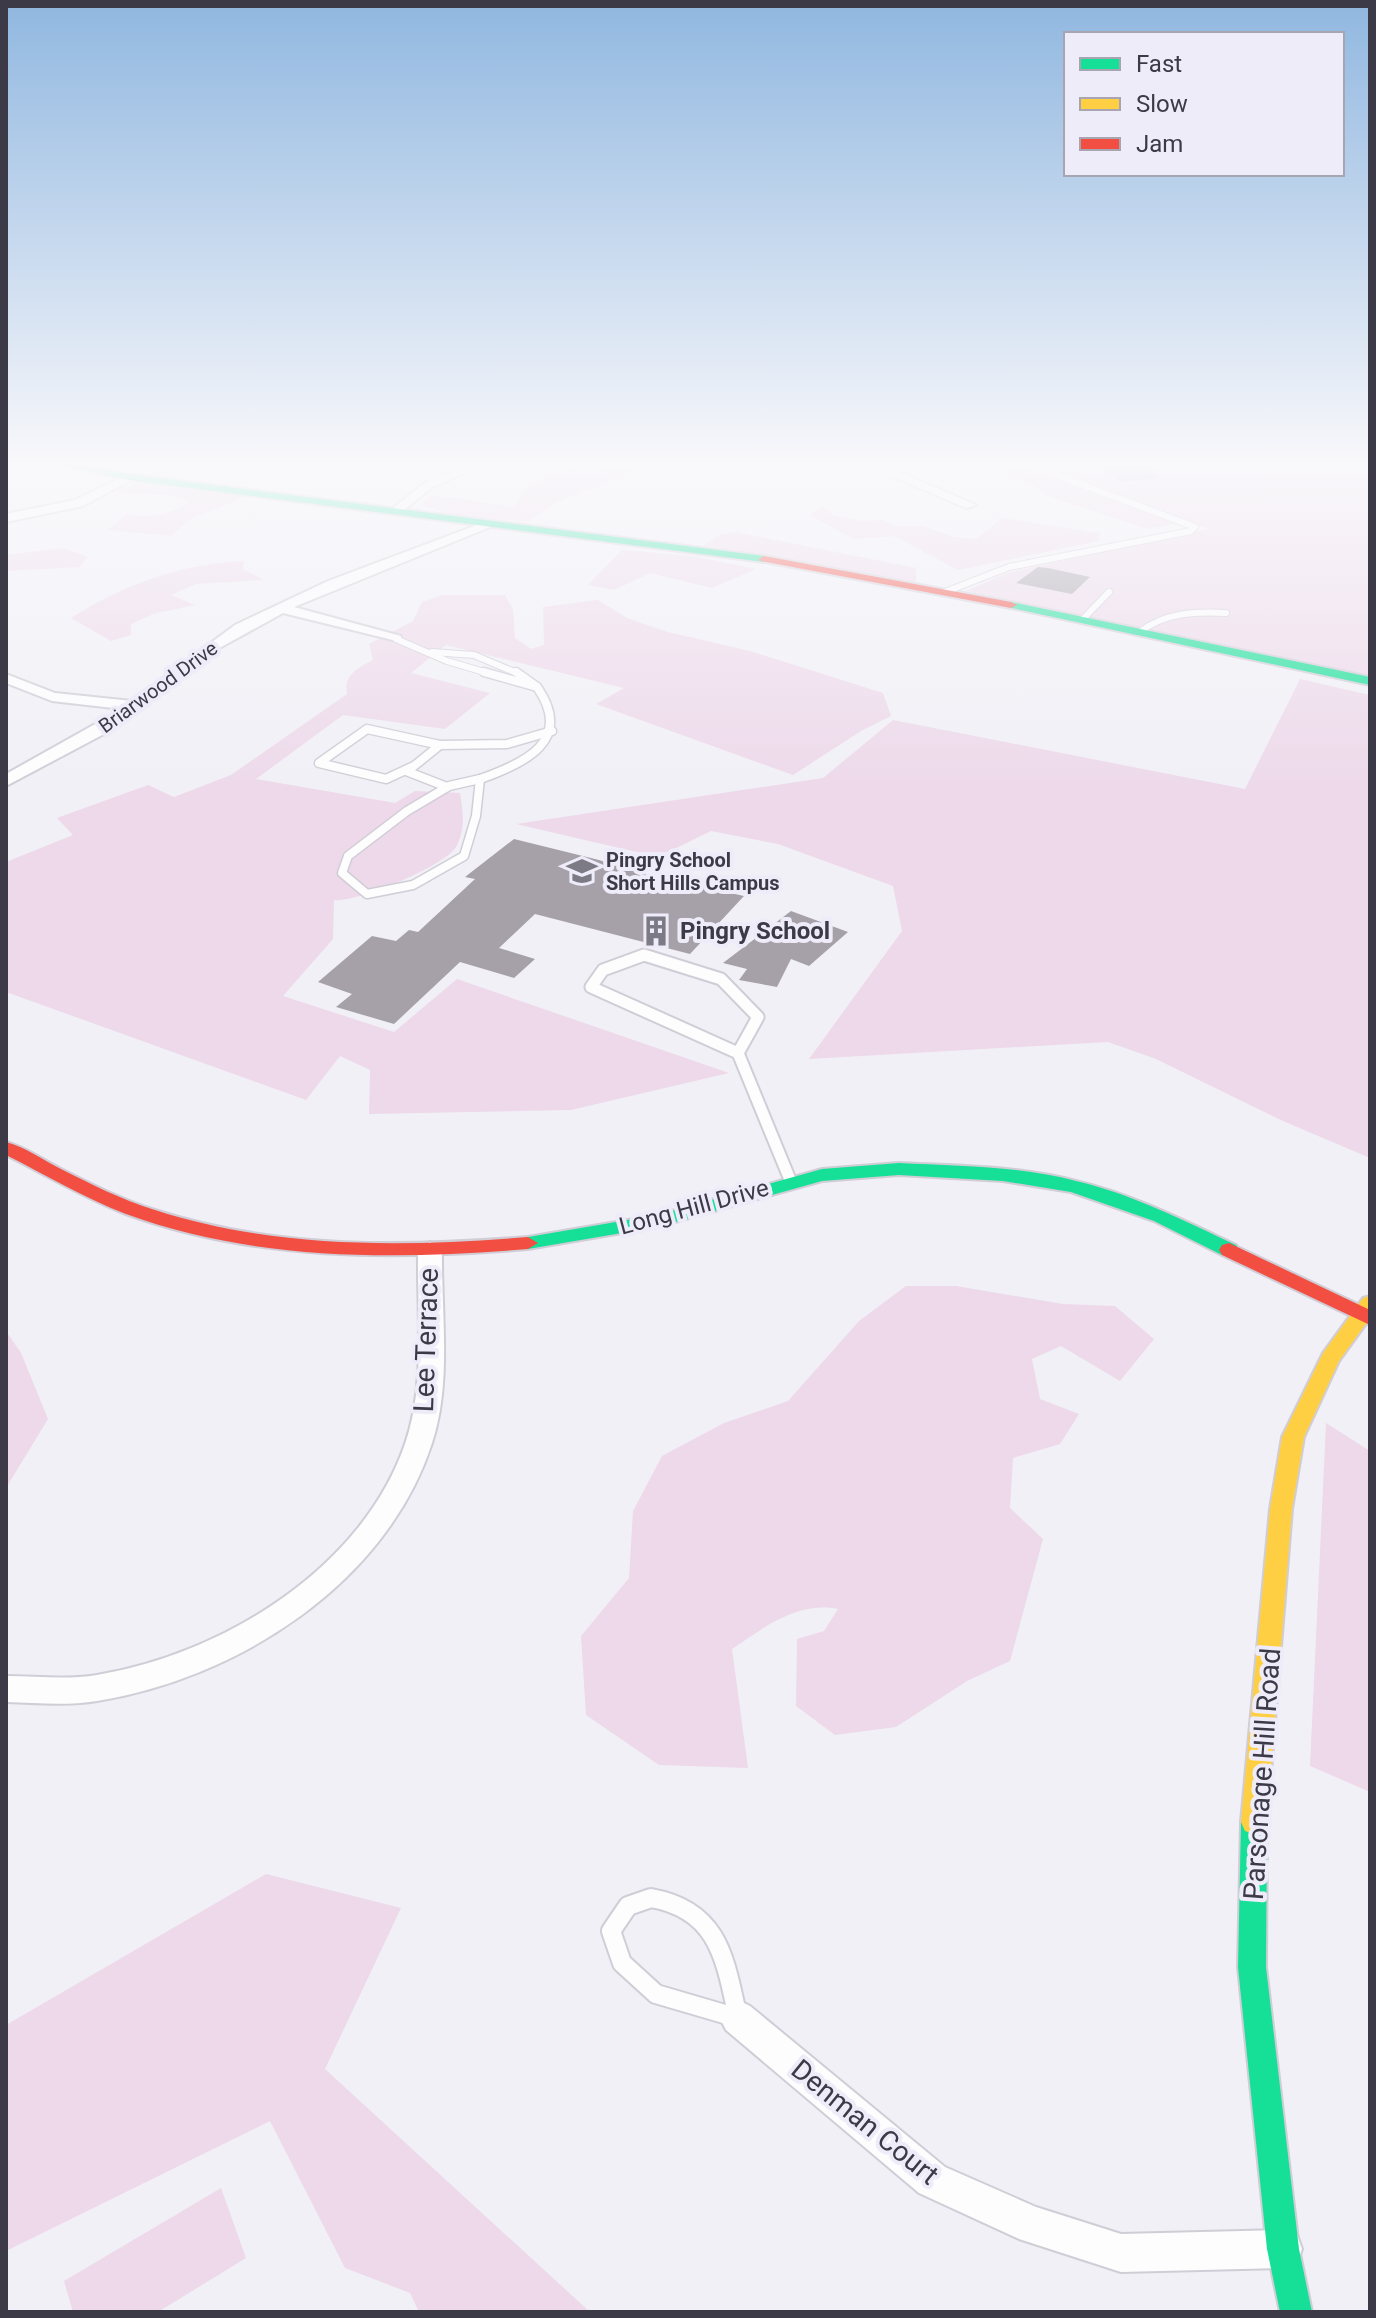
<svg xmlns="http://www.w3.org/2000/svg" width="1376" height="2318" viewBox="0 0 1376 2318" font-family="Roboto,sans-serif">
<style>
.green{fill:#edd9ea}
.water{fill:#acbcd4}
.building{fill:#a6a1a9}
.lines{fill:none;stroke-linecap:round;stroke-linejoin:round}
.lane-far3-casing{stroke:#d0cdd6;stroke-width:8}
.lane-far2-casing{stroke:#d0cdd6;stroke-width:11}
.lane-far1-casing{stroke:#d0cdd6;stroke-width:15}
.lane-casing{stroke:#d0cdd6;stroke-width:22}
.street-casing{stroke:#d0cdd6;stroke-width:4}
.fast-casing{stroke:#d0cdd6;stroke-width:4}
.slow-casing{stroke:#d0cdd6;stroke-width:4}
.jam-casing{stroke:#d0cdd6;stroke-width:4}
.lane-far3{stroke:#fdfdfe;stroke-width:6}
.lane-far2{stroke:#fdfdfe;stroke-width:8}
.lane-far1{stroke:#fdfdfe;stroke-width:11}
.lane{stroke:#fdfdfe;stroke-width:18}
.street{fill:#fdfdfe;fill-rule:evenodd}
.fast{fill:#16e098;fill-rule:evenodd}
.slow{fill:#ffcf43;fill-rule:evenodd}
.jam{fill:#f24e42;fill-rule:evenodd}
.labels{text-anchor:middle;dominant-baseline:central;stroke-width:8;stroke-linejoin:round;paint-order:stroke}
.far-street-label{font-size:20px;fill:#3d3a48;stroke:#efecfa}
.far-poi-label{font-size:20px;font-weight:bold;fill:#3d3a48;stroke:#efecfa;text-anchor:start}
.poi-label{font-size:24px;font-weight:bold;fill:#3d3a48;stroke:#efecfa;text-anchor:start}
.street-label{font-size:24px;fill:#3d3a48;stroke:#efecfa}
.near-street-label{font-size:28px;fill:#3d3a48;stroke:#efecfa}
</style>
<rect width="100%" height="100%" fill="#f1f0f6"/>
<g class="green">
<path d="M 584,461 L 637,471 L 554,503 L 529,521 L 459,517 L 421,505 C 423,504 429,497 431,496 C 436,494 501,506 514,507 L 526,487 Z"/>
<polygon points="963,461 1001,461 1181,522 1148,529 1045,495 1032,484"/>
<polygon points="1019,461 1370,461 1370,676 966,591 1010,572 1209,529"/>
<path d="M 133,484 L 247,496 L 190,519 L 171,536 L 108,530 L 127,514 C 153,519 167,515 190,502 C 165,490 142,497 116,492 Z"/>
<polygon points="822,507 833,515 861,521 883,520 898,527 923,526 954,537 976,539 1002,518 1100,533 1099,541 958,570 894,536 854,539 809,515"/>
<polygon points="735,532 916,568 916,583 704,545 719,535"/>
<polygon points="63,548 88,557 79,567 6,571 6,555"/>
<polygon points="622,550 693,556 756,569 712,588 650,573 614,590 588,585"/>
<path d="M 244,561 L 243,569 L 264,580 L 196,584 L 171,595 L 195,605 L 156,613 L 131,624 L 131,635 L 111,641 L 71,618 C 125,584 180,564 244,561 Z"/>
<path d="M 442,595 L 505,595 L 513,609 L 515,638 L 531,649 L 544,645 L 543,607 L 598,600 L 627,618 L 668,632 L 750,651 L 883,693 L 891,716 L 861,731 L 793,775 L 596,704 L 624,688 L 446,645 L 411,673 L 490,693 L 445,729 L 343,715 L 256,779 L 395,803 L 415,791 L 460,793 C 463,813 466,828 456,847 C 445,866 356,903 334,900 L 333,939 L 283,996 L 394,1032 L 457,979 L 729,1073 L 571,1110 L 369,1114 L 370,1070 L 340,1056 L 306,1100 L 6,992 L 6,862 L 73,835 L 57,818 L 148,785 L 174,797 L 231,775 L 347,694 C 343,675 359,667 373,660 L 369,644 L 413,621 L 422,602 Z"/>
<polygon points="1300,679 1370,695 1370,1158 1283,1121 1156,1059 1108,1042 809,1059 902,931 893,886 778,844 711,831 658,857 516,824 823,778 893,720 1245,789"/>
<path d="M 906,1286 L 956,1286 L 1063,1304 L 1115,1306 L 1154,1339 L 1120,1381 L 1061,1346 L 1032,1359 L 1040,1399 L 1079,1414 L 1060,1444 L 1013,1458 L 1010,1508 L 1043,1539 L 1010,1661 L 967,1681 L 896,1727 L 835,1735 L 796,1706 L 797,1639 L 824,1631 L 838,1609 C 797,1601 765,1627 732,1649 L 748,1768 L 659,1765 L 586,1715 L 581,1636 L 629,1578 L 633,1511 L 662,1456 L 724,1423 L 788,1401 L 859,1321 Z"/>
<polygon points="6,1331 21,1353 48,1419 6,1488"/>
<polygon points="1326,1423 1370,1451 1370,1792 1310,1766"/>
<polygon points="266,1874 401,1908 325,2069 590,2312 419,2312 410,2293 345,2268 270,2121 6,2251 6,2025"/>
<polygon points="221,2188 246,2258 158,2312 73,2312 64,2281"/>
</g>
<polygon class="water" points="1091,461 1138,461 1163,478 1121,482"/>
<g class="building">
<polygon points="1038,567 1048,568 1090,577 1072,594 1016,583"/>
<polygon points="514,839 599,860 679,885 682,882 744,896 690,954 535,914 499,948 535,959 514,978 460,962 394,1024 336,1007 352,994 318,982 372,936 396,941 409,930 418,932 475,879 465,877"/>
<polygon points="791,911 848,932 809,966 791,959 777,987 739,980 747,969 723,963"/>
</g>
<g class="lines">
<g class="lane-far3-casing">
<g id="lane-far3">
<polyline points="945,592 1009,567 1191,531 1195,527 1019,461"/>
<polyline points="1082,620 1109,592"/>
<path d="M 1140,632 C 1164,613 1196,611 1226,613"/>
<polyline points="396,639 447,661 491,674"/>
<polyline points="432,652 474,655 519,674"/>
</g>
</g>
<g class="lane-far2-casing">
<g id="lane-far2">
<polyline points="484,672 537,687 516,672"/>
<polygon points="367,729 440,745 414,766 386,779 319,763"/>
<polyline points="440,745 507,744 552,731"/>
<polyline points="406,771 447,787"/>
<polygon points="480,779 476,816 464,856 413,885 367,894 342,873 348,856 407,811 449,786"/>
<path d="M 480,779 C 526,763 574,740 537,687"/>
</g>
</g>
<g class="lane-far1-casing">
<g id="lane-far1">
<polygon points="644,955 721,979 758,1017 738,1053 591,987 603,970"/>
<polyline points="738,1053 791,1182"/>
</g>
</g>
<g class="lane-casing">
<path id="lane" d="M 651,1898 C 719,1910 725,1959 738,2018 L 656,1994 L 622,1963 L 611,1931 L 628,1906 Z"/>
</g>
<g class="street-casing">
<g id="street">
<polygon points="475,461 490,461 431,488 398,515 388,512 423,484"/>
<polygon points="858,461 874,461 976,505 966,508"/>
<polygon points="129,474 135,477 133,479 83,506 6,522 6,514 75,500"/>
<polygon points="485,522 495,525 294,607 401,636 401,642 283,613 214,651 119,726 6,786 6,774 122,709 52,701 6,683 6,674 55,693 132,701 235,625 328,581"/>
<path d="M 430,1242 L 442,1250 C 441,1312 452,1383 432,1443 C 386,1584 238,1678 97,1701 C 67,1706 36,1703 6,1702 L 6,1676 C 36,1676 67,1680 97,1675 C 223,1654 362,1569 405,1444 C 426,1384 417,1313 418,1250 Z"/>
<polygon points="738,2000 750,2006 945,2167 1036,2207 1121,2234 1283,2230 1297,2235 1302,2249 1297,2263 1283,2268 1121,2272 1019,2239 919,2193 726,2030 720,2018 726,2006"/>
</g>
</g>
<g class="fast-casing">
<g id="fast">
<polygon points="43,461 63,461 129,474 764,556 769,559 764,562 129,480"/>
<polygon points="1011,602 1370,677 1370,685 1007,607 1007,603"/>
<path d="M 899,1163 C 958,1166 1019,1166 1076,1181 C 1132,1194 1185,1221 1236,1245 L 1239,1250 L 1236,1255 L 1222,1255 L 1154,1221 L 1071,1192 L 1003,1181 L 899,1175 L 822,1181 L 657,1227 L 528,1249 L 518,1243 L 528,1237 L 657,1215 L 822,1169 Z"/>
<polygon points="1254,1810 1263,1813 1267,1822 1266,1967 1299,2249 1312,2312 1280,2312 1267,2249 1238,1967 1241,1822 1245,1813"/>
</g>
</g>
<g class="slow-casing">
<polygon id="slow" points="1370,1296 1370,1318 1339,1361 1304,1437 1292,1509 1267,1822 1263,1831 1254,1834 1245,1831 1241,1822 1270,1509 1282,1437 1323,1353 1363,1298"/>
</g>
<g class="jam-casing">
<g id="jam">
<polygon points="764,556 1011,602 1017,605 1011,608 760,561 759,559"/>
<path d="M 6,1142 C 25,1147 43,1160 61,1169 C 91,1184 122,1200 155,1210 C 276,1249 403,1247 528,1237 L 538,1243 L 528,1249 C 393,1260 255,1261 126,1214 C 84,1198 46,1175 6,1155 Z"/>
<polygon points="1229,1243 1370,1310 1370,1325 1222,1255 1219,1250 1222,1245"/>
</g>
</g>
<use href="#lane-far3" class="lane-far3"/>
<use href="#lane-far2" class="lane-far2"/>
<use href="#lane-far1" class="lane-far1"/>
<use href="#lane" class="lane"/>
<use href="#street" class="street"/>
<use href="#fast" class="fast"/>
<use href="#slow" class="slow"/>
<use href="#jam" class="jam"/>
</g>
<linearGradient id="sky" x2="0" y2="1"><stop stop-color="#90b7e0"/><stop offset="0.59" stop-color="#f9f8fb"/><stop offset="1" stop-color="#f9f8fb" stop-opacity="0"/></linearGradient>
<rect width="1376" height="786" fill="url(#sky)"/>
<defs>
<g id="school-bare" transform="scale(2.4)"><path d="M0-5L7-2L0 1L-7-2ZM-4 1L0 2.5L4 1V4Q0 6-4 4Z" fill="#7c7a85" stroke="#efecfa" stroke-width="2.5" paint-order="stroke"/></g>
<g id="building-bare" transform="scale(2.4)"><path d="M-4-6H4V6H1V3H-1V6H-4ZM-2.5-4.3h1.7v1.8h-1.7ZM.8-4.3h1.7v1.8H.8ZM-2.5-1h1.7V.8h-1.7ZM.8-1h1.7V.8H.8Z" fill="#7c7a85" stroke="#efecfa" stroke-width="2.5" paint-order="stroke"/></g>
</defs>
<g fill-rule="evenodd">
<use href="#school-bare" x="582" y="871"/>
<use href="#building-bare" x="656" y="931"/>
</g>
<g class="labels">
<g class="far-street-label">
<text transform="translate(158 687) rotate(-36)">Briarwood Drive</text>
</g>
<g class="far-poi-label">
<text x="606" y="860">Pingry School<tspan x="606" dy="23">Short Hills Campus</tspan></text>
</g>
<g class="poi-label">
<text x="680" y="931">Pingry School</text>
</g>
<g class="street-label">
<text transform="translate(694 1207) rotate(-15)">Long Hill Drive</text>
</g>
<g class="near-street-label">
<text transform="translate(426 1340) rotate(-88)">Lee Terrace</text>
<text transform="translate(1262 1774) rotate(-86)">Parsonage Hill Road</text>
<text transform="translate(865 2122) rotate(39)">Denman Court</text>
</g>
</g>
<rect width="1376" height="2318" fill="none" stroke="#3d3a48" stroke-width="16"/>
<rect x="1064" y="32" width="280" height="144" fill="#efecfa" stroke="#a8a5b3" stroke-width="2"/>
<rect x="1080" y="58" width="40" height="12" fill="#16e098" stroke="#a8a5b3" stroke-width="2"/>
<text x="1136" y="72" font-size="24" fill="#3d3a48">Fast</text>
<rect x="1080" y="98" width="40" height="12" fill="#ffcf43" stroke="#a8a5b3" stroke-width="2"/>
<text x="1136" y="112" font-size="24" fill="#3d3a48">Slow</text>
<rect x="1080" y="138" width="40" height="12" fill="#f24e42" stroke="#a8a5b3" stroke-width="2"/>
<text x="1136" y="152" font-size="24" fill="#3d3a48">Jam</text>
</svg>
